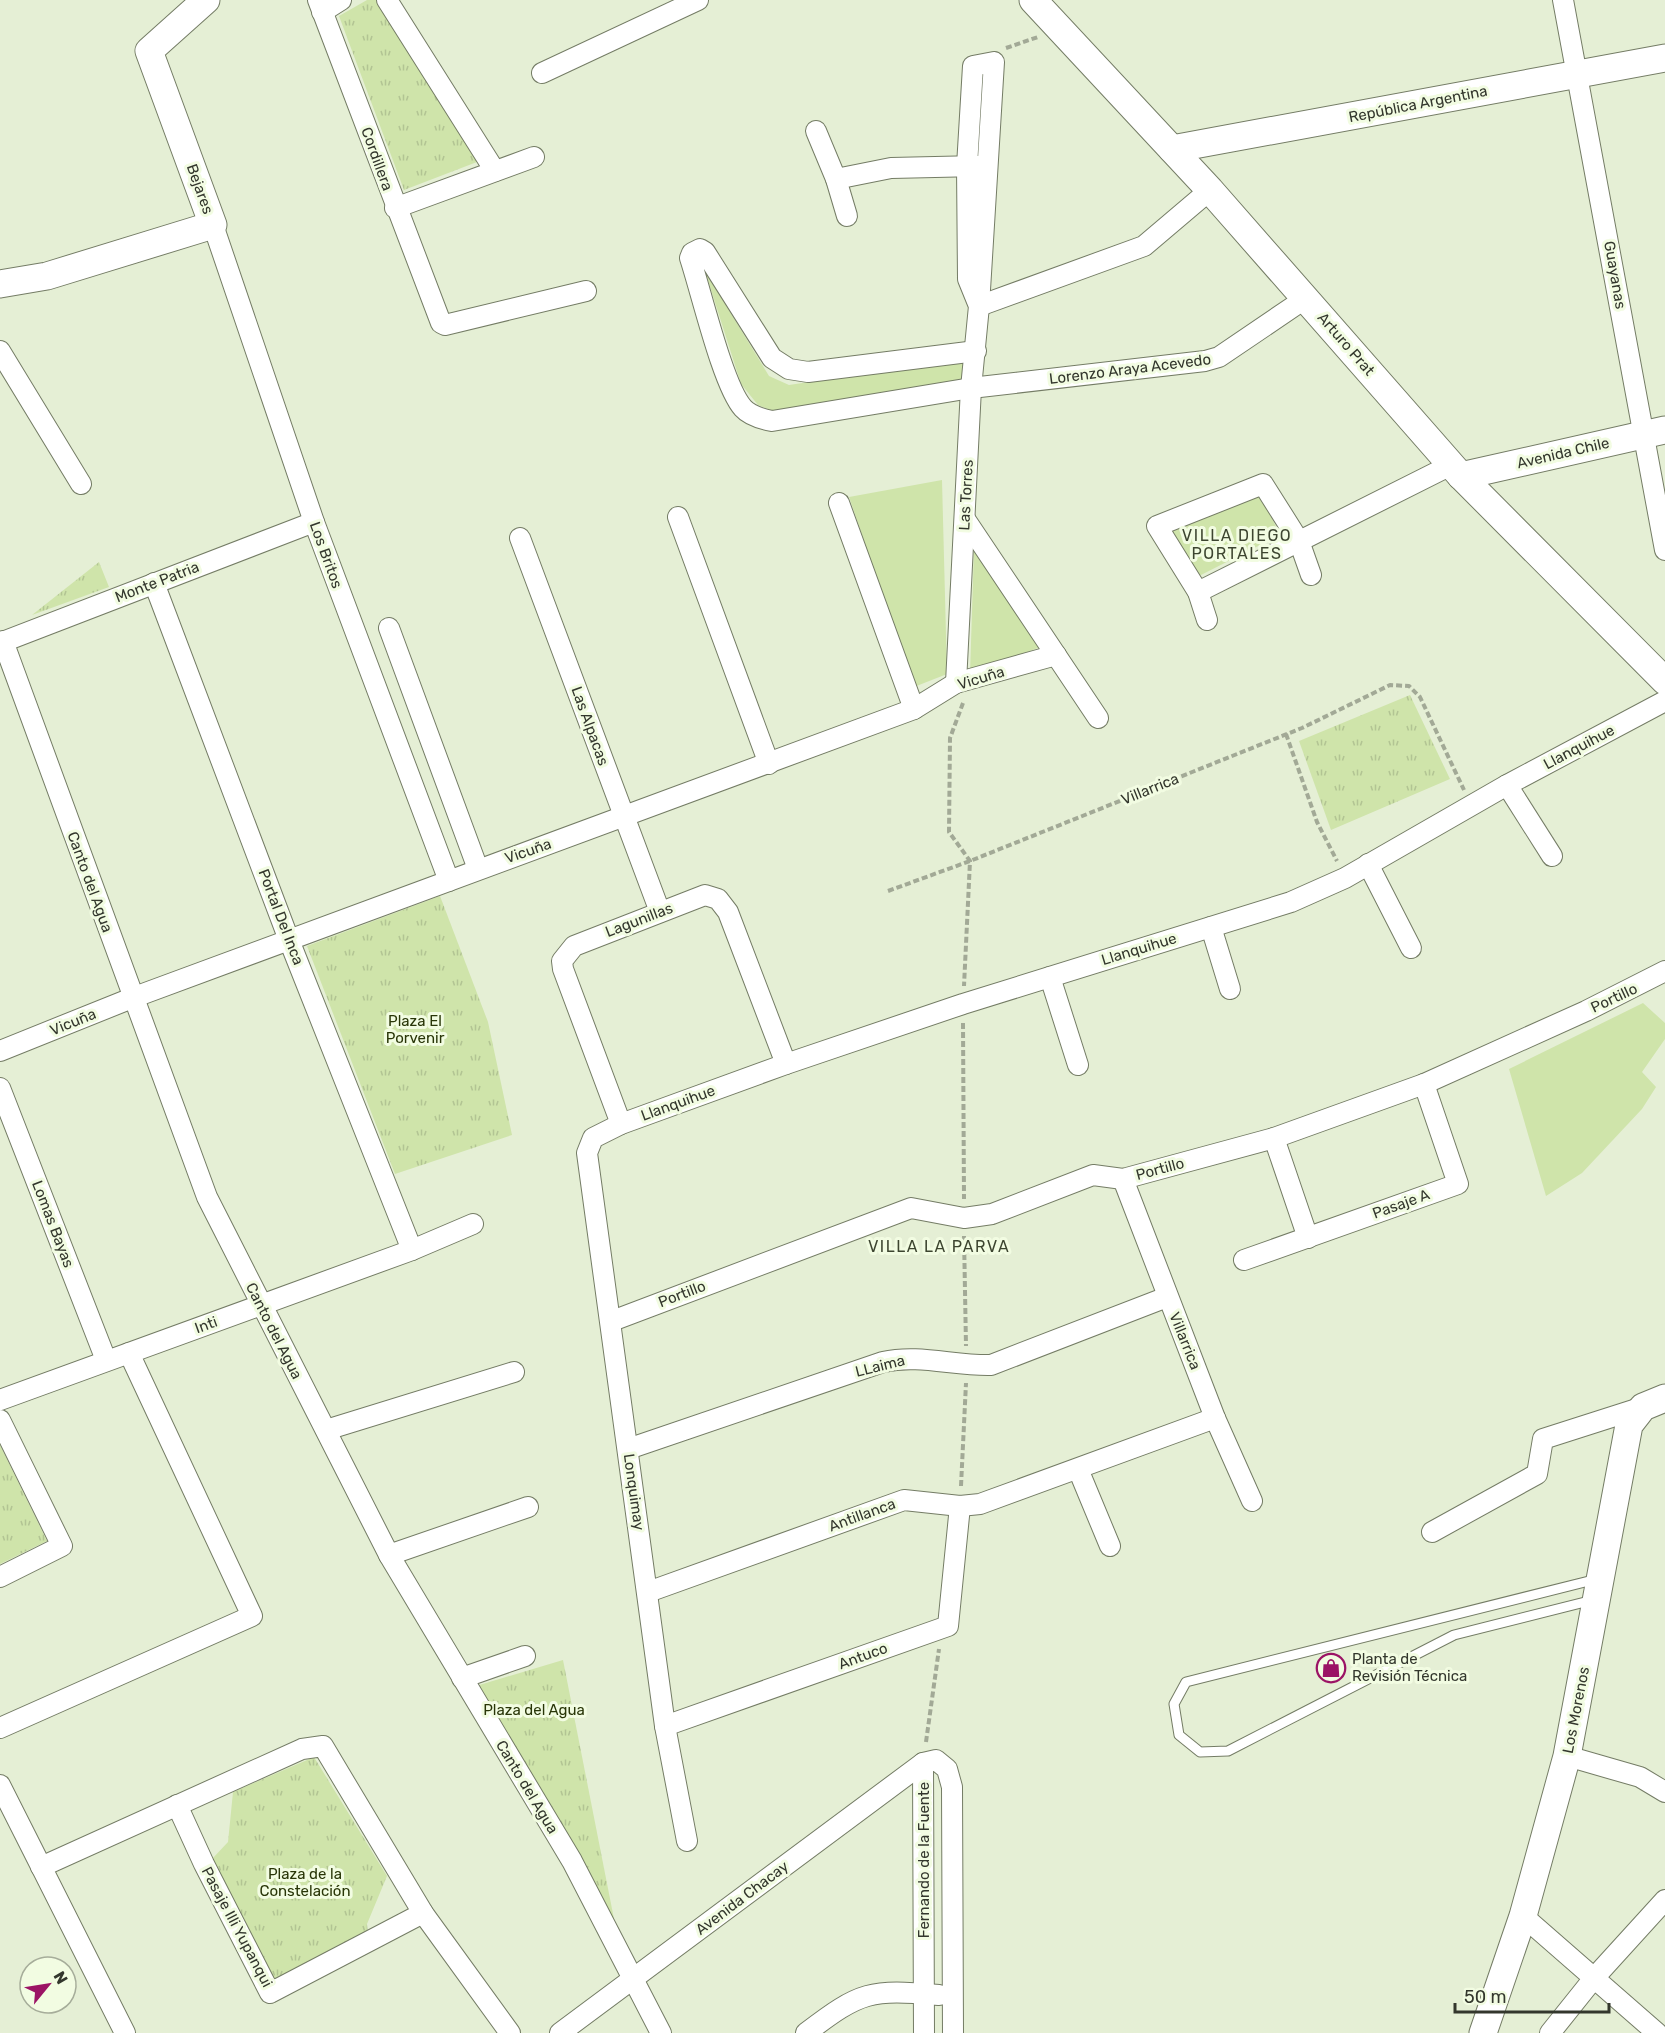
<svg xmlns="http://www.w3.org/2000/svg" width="1665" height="2033" viewBox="0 0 1665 2033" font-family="Rubik,sans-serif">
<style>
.grass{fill:#cfe4aa}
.park{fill:url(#park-tufts)}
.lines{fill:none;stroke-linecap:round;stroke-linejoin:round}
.lane-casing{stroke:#747c65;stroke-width:11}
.street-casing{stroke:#747c65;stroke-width:22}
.secondary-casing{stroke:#747c65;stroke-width:29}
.path{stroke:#a2a996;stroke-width:4;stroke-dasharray:6 3;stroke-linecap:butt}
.lane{stroke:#fff;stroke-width:9}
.street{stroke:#fff;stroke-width:20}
.secondary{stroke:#fff;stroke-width:27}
.labels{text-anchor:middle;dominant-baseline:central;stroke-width:6;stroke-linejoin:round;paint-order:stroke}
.street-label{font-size:15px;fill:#33372d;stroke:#f2fce2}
.park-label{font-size:15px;fill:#293608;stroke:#f2fce2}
.poi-label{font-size:15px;fill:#33372d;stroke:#f2fce2;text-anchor:start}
.neighbourhood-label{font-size:16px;letter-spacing:1.5px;fill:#3d4530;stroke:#f2fce2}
</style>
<defs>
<pattern id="park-tufts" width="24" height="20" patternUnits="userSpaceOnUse" patternTransform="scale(1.5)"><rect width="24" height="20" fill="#cfe4aa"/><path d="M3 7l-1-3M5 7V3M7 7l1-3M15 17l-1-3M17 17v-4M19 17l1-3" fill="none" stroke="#b2c493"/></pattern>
</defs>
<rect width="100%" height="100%" fill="#e5efd5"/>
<g class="grass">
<polygon points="705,271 769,376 789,385 963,359 966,382 773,411 758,405 741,384"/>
<polygon points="942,480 947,674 914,687 849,497"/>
<polygon points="1260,494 1280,535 1197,577 1167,528"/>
<polygon points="974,549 1043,646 970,674"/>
<polygon points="1643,1003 1665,1023 1665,1039 1642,1072 1656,1087 1642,1109 1582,1173 1546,1196 1509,1069"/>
</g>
<g class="park">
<polygon points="367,0 376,0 477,162 404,190 339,16"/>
<polygon points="99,562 109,587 32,615"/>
<polygon points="1410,695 1450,779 1331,830 1299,741"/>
<polygon points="440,896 488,1022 512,1135 395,1174 307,946"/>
<polygon points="0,1445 47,1541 0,1564"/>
<polygon points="563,1660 615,1924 476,1686"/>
<polygon points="314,1757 387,1876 367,1924 368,1934 271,1984 212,1859 228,1842 233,1792"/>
</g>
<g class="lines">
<g class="lane-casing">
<polyline id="lane" points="1593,1600 1454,1635 1228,1751 1200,1752 1179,1735 1174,1704 1186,1682 1597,1579"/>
</g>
<g class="street-casing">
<g id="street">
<polyline points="318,0 441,323 445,325 586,291"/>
<polyline points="387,0 495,171"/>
<polyline points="1563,0 1665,550"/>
<polyline points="322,12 341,0"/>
<polyline points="542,73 698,0"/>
<polyline points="816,131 836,179 847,216"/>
<polyline points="836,179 891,168 979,166"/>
<polyline points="395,208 534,157"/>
<polyline points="213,225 314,522 449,881"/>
<polyline points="979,306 1144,246 1210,190"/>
<polyline points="0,351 81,484"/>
<path d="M 976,351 L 808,372 L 789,369 L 772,358 L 705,252 L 700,249 L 692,253 L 690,258 C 701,291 723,386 743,408 C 750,416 762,419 772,421 L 971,388 L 1205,361 L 1219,357 L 1306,298"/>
<polyline points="839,503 914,709"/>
<polyline points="678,517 769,764"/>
<polyline points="965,519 1098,718"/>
<polyline points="520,538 660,912"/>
<polyline points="154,583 289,940 412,1250"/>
<polyline points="1198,592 1451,465"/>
<polyline points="1207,620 1198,592 1157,526 1263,484 1299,541 1311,575"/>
<polyline points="389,628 478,869"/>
<polyline points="3,641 207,1197 389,1555 572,1861 661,2033"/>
<polyline points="0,643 314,522"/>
<polyline points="956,683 971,388 979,306 994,62 973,66 967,166 968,279 979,306"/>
<polyline points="1507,785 1552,856"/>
<polyline points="1368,864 1411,948"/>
<polyline points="1211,927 1230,989"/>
<polyline points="1050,977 1078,1065"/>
<polyline points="0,1051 132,998 914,709 956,683 1056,655"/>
<polyline points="0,1088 106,1360"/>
<polyline points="621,1124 563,969 562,961 574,946 705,895 718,899 728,912 786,1064"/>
<polyline points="1274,1138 1308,1238"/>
<polyline points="1123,1179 1215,1418 1252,1501"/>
<polyline points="1244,1260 1458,1184 1424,1084"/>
<polyline points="612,1321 911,1208 964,1218 992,1214 1093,1175 1123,1179 1274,1138 1424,1084 1586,1011 1665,971"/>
<polyline points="0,1400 412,1250 473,1224"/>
<polyline points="0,1420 62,1546 0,1577"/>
<polyline points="326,1430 514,1372"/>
<path d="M 628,1449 L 883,1362 C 919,1354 954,1366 991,1365 L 1167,1297"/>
<polyline points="1078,1469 1110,1546"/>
<polyline points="1432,1532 1537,1474 1543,1439 1643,1407"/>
<polyline points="389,1555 528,1507"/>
<polyline points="648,1592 904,1500 960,1506 980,1504 1215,1418"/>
<polyline points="462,1678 525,1656"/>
<polyline points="665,1726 948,1626 960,1506"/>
<polyline points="0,1728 252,1616 129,1353"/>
<polyline points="1567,1756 1640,1777 1665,1792"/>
<polyline points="923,1763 924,2033"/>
<polyline points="0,1785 125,2033"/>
<polyline points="177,1805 204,1864 270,1993 423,1913"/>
<polyline points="687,1841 665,1726 587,1153 593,1138 621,1124 786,1064 963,1004 1291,902 1345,878 1507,785 1665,701"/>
<polyline points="41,1867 302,1749 323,1746 423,1913 510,2033"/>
<polyline points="1523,1916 1657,2033"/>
<polyline points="560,2033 923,1763 936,1760 947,1769 952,1787 953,2033"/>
<path d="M 806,2033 C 861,1991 870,1989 939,1995"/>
<polyline points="1550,2033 1594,1978 1665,1900"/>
</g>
</g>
<g class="secondary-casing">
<g id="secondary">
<polyline points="1033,0 1210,190 1461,476 1665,681"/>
<polyline points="1172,149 1665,58"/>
<polyline points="0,284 47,276 213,225 149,51 206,0"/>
<polyline points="1461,476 1665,430"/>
<polyline points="1483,2033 1523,1916 1567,1756 1629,1425 1643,1407 1665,1398"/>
</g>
</g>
<g class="path">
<polyline points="1006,48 1038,37"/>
<polyline points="963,703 950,738 949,832 970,861 964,986"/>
<polyline points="1286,734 1317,822 1337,861"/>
<polyline points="888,891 970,861 1302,728 1390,685 1409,686 1420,697 1464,790"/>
<polyline points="963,1023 964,1199"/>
<polyline points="964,1236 966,1346"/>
<polyline points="961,1486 966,1383"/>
<polyline points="926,1742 939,1649"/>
</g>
<use href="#lane" class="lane"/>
<use href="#street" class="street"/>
<use href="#secondary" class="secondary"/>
</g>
<defs>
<g id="shop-ring" transform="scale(1.5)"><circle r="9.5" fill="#f2fce2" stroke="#9b1365" stroke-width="1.5"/><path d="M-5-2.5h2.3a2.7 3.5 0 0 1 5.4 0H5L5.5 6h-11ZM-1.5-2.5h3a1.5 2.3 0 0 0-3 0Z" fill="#9b1365"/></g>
</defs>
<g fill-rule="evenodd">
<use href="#shop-ring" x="1331" y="1668"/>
</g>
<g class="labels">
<g class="street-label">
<text transform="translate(1418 104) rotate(-11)">República Argentina</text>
<text transform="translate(377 159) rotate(70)">Cordillera</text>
<text transform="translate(200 189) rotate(70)">Bejares</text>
<text transform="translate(1615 275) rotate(80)">Guayanas</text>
<text transform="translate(1346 344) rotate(49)">Arturo Prat</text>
<text transform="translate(1130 369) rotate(-7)">Lorenzo Araya Acevedo</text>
<text transform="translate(1563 453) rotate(-13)">Avenida Chile</text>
<text transform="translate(966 495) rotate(-87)">Las Torres</text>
<text transform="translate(326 555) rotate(70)">Los Britos</text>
<text transform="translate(157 582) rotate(-21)">Monte Patria</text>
<text transform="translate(981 678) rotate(-17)">Vicuña</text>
<text transform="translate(590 726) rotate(70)">Las Alpacas</text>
<text transform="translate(1579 747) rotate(-28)">Llanquihue</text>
<text transform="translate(1150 789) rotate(-22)">Villarrica</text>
<text transform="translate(528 851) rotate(-19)">Vicuña</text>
<text transform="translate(90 882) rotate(70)">Canto del Agua</text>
<text transform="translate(281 917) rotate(69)">Portal Del Inca</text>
<text transform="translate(639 920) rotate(-21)">Lagunillas</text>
<text transform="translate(1139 949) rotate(-17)">Llanquihue</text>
<text transform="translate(1614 998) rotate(-25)">Portillo</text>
<text transform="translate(73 1022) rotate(-22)">Vicuña</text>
<text transform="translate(678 1103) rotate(-20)">Llanquihue</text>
<text transform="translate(1160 1169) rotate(-15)">Portillo</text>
<text transform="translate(1401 1204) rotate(-20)">Pasaje A</text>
<text transform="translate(53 1224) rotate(69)">Lomas Bayas</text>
<text transform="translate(682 1294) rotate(-21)">Portillo</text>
<text transform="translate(206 1325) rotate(-20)">Inti</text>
<text transform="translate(274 1331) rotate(63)">Canto del Agua</text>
<text transform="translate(1185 1341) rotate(68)">Villarrica</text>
<text transform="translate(880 1366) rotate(-14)">LLaima</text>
<text transform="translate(634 1492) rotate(82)">Lonquimay</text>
<text transform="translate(862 1515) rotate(-20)">Antillanca</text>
<text transform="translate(863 1656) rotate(-20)">Antuco</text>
<text transform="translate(1576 1710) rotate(-79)">Los Morenos</text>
<text transform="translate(527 1787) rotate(59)">Canto del Agua</text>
<text transform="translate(924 1860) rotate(-90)">Fernando de la Fuente</text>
<text transform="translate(742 1898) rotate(-37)">Avenida Chacay</text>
<text transform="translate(237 1927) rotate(62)">Pasaje Illi Yupanqui</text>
</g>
<g class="park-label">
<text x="415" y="1021">Plaza El<tspan x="415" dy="17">Porvenir</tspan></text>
<text x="534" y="1710">Plaza del Agua</text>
<text x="305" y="1874">Plaza de la<tspan x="305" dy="17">Constelación</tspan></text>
</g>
<g class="poi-label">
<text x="1352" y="1659">Planta de<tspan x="1352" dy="17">Revisión Técnica</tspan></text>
</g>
<g class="neighbourhood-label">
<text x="1237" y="535">VILLA DIEGO<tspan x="1237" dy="18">PORTALES</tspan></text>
<text x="939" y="1246">VILLA LA PARVA</text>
</g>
</g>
<g transform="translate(48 1985) rotate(60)"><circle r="28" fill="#f2fce2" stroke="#a6ad9a" stroke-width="1.5"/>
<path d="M0-4.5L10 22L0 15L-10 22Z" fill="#9b1365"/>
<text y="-9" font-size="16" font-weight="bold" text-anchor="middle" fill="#33372d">N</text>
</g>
<path d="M1455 2003v9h154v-9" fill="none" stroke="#33372d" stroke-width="3"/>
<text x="1464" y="2003" font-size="18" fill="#33372d" stroke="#f2fce2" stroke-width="4.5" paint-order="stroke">50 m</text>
</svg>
